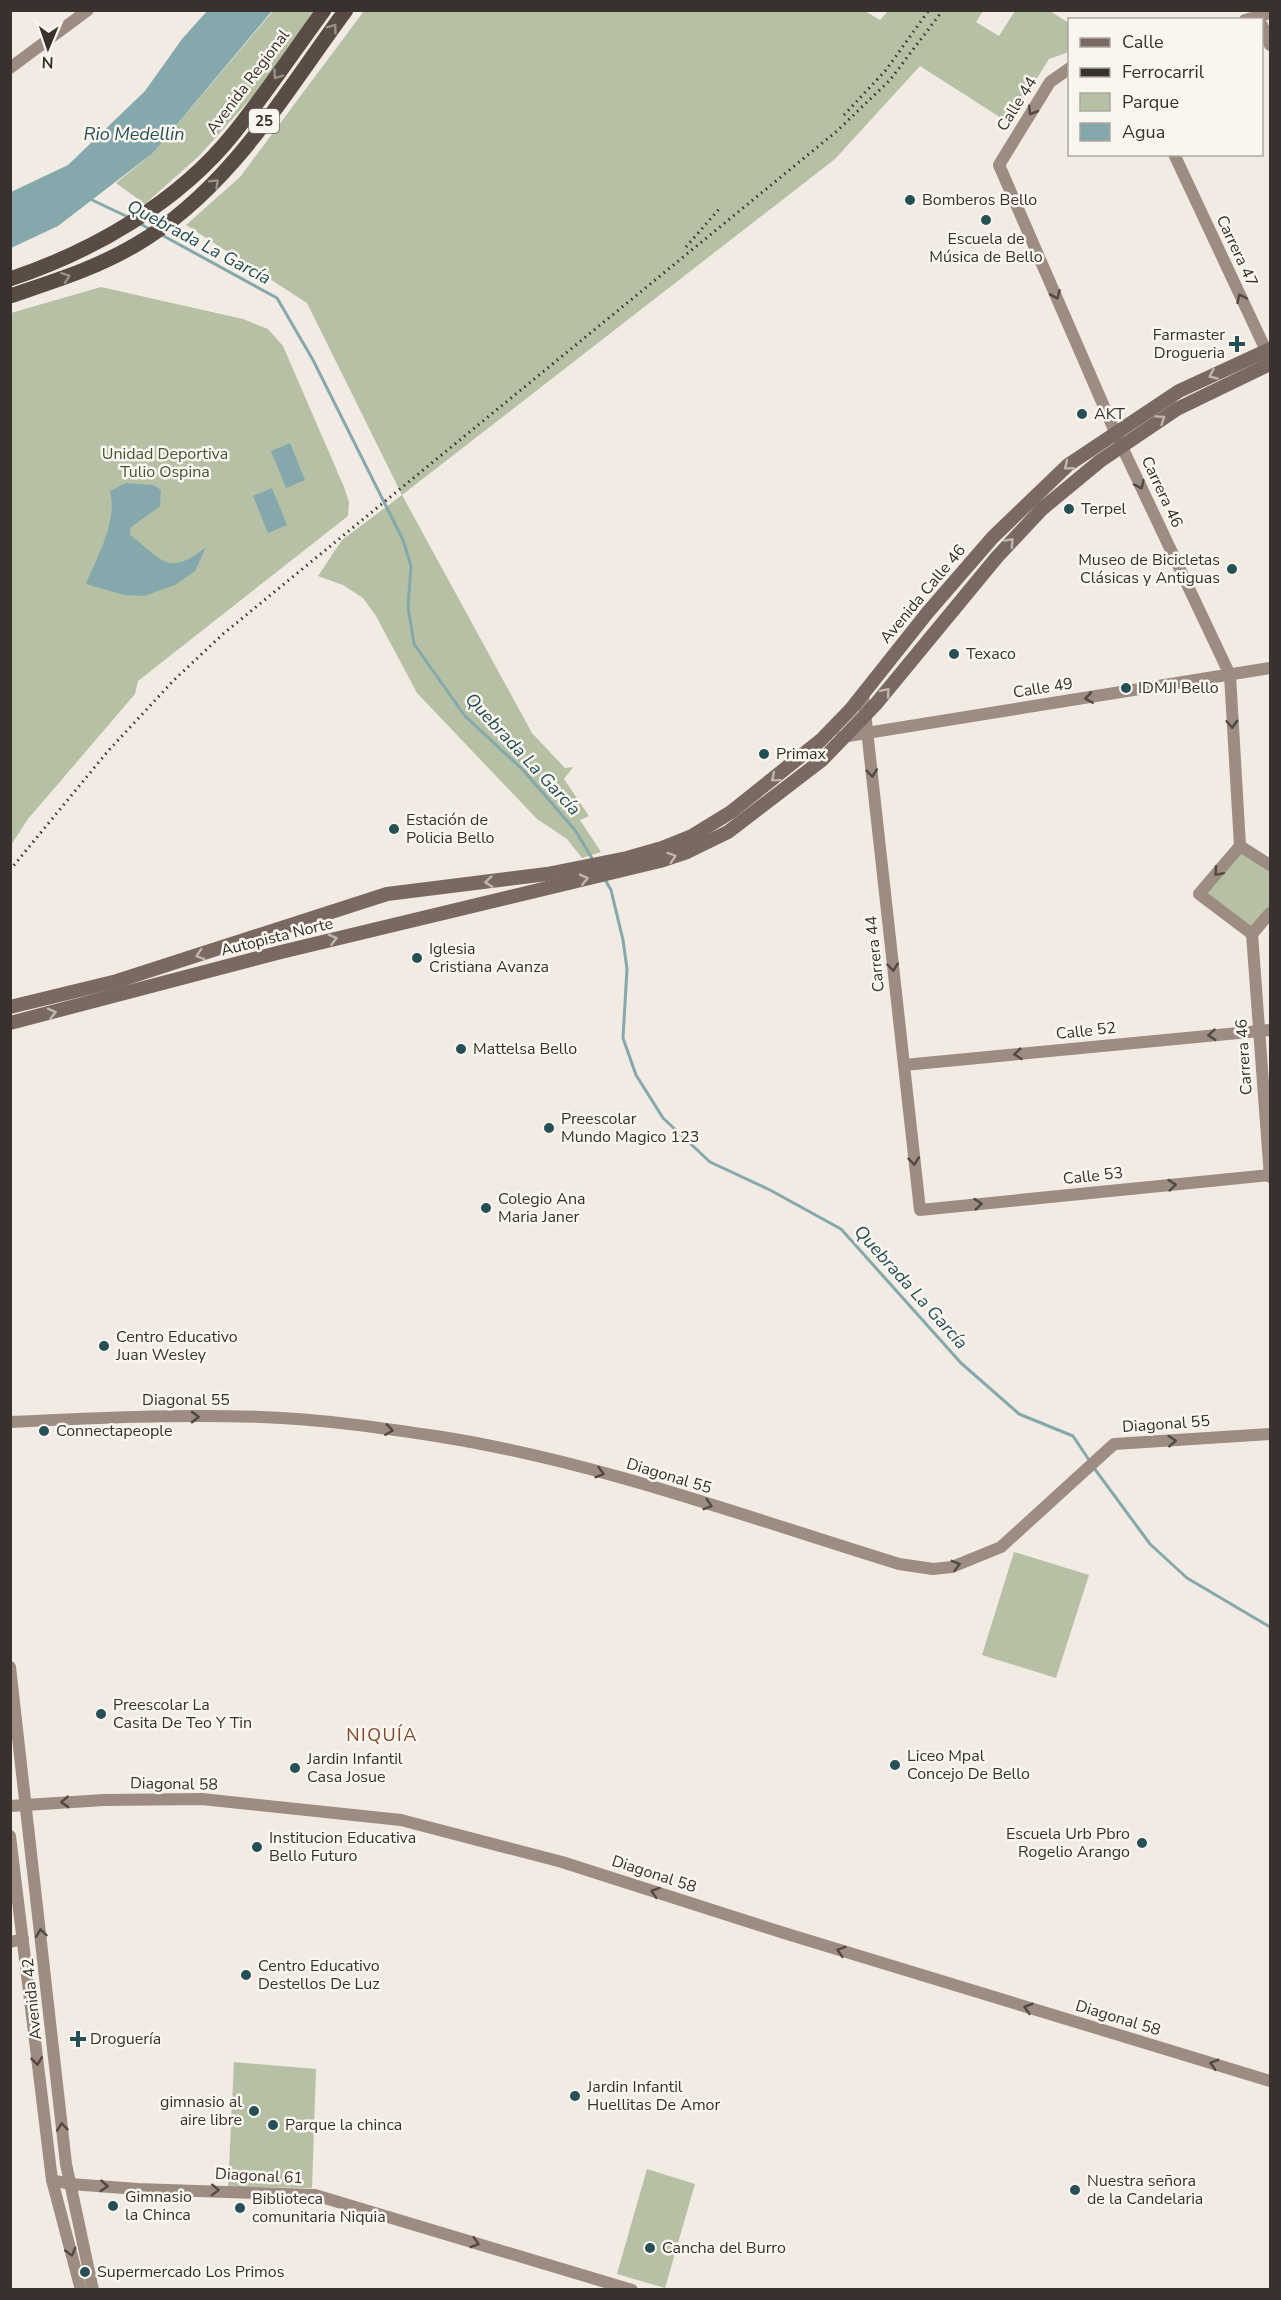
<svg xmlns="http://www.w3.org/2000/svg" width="1281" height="2300" viewBox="0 0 1281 2300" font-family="'Nunito Sans',sans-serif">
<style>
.green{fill:#b5c0a4}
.water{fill:#85a8ac}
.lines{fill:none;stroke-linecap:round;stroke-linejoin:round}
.stream{stroke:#85a8ac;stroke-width:3}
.secondary{stroke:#9d8c81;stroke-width:12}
.primary{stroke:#796960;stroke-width:14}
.highway{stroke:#594c45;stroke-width:15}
.rail{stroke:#39312d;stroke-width:3;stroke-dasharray:1.5 4.5;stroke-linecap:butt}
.oneway{stroke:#999089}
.oneway2{stroke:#524842}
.oneway3{stroke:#bfb6af}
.poi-dot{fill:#265056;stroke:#f9f5ef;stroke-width:2}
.labels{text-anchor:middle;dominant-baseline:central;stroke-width:5;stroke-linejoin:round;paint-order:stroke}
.shield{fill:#f9f5ef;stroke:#736c67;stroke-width:1.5}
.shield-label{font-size:15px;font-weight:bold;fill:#39312d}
.street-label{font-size:16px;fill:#39312d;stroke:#f9f5ef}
.poi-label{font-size:16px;fill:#39312d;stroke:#f9f5ef;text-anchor:start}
.park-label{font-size:16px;fill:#465533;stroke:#f9f5ef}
.water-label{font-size:18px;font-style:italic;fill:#265056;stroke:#f9f5ef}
.neighbourhood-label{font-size:18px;letter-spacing:1.5px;fill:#7f462e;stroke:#f9f5ef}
</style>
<rect width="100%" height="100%" fill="#f2ebe3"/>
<g class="green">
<polygon points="273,11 315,11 254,95 199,156 145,204 116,183 153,153"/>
<polygon points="865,11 880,20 888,11 983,11 976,22 999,36 1015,11 1050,11 1069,23 1069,52 1049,59 1009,123 920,66 835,159 402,495 532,733 565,768 573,767 564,779 589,816 580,820 601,852 582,858 567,839 537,819 417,693 376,616 363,598 343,585 318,576 342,540 402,495 307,303 186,225 240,177 364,11"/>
<polygon points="101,287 243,319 268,329 283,346 344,487 349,502 348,516 138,681 135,694 28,819 11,845 11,313"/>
<polygon points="1241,851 1270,870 1270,906 1252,928 1205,893"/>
<polygon points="1014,1552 1089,1575 1056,1678 982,1655"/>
<polygon points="234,2062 316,2069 312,2188 228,2187"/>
<polygon points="647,2169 695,2184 665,2288 617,2274"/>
</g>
<g class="water">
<polygon points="208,10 272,11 153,153 58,226 11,248 11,192 68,165 145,91 182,39"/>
<polygon points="290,443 305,480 286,488 271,451"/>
<path d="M 126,483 L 153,485 L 161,490 L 160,506 L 130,528 L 130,535 C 164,561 168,577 206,547 L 195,571 L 175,585 L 144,596 L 124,595 L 86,584 C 97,557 118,521 110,491 Z"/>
<polygon points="272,488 287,525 268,533 253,496"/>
</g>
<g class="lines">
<g class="stream">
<polyline points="90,199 128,217"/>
<polyline points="139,223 151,230"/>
<polyline points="160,234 277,298 313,360 403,540 411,566 408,607 414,644 465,716 523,770 575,830 593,860"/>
<polyline points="604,878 611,890 623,940 627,969 623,1038 636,1075 663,1118 710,1162 770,1190 841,1229 961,1363 1019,1414 1073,1436 1089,1460"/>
<polyline points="1094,1468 1150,1544 1187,1578 1270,1627"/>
</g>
<g class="secondary">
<polyline points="1245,20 1270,13"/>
<polyline points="1262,25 1270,45"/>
<polyline points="10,68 88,10"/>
<polyline points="1070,68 1050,82 999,165 1115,432 1230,675 1240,846"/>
<polyline points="1174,154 1270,359"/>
<polyline points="863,694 920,1210 1270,1175"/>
<polyline points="842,737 1270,668"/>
<polyline points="1270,865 1240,846 1199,894 1252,934 1270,913"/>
<polyline points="1252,934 1270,1177"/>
<polyline points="904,1065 1270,1030"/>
<path d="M 10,1422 C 94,1418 178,1414 261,1417 C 321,1419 383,1428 442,1437 C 598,1462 749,1518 899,1564 L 933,1569 L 952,1567 L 1001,1547 L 1114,1444 L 1270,1434"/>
<polyline points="10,1667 66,2164 93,2290"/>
<polyline points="10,1806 104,1800 202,1799 401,1820 562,1862 784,1933 1270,2081"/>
<polyline points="10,1836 52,2180 81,2290"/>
<polyline points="10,1942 23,1939"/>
<polyline points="52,2180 70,2184 138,2189 315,2195 632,2290"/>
</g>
<g class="primary">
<polyline points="10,1007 117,981 387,894 547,874 627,858 662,848 692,836 731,812 821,740 851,709 928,612 993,537 1068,465 1179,391 1270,349"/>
<polyline points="10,1023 281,952 660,861 687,852 728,832 822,760 875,705 997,557 1042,509 1100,461 1177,409 1270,364"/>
</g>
<g class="highway">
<path d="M 10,279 C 94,251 179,202 234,133 C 266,93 294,51 324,10"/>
<path d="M 10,296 C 54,281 97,268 137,244 C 229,190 284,94 346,10"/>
</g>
<g class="rail">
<polyline points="844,115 886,70 929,10"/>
<polyline points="686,247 719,209"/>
<polyline points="10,870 108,751 174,680 223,634 837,131 890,80 943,10"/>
</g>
</g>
<defs><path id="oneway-chevron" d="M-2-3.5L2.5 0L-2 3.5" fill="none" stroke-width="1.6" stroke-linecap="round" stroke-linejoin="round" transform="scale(1.5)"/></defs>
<g class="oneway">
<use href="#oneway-chevron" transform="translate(333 28) rotate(-54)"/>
<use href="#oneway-chevron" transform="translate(277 75) rotate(126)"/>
<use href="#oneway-chevron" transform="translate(215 183) rotate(-44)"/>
<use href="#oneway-chevron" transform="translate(66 277) rotate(-20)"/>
</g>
<g class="oneway2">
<use href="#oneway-chevron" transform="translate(1032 111) rotate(122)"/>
<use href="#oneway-chevron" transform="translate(1056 295) rotate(66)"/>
<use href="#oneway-chevron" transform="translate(1241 298) rotate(-115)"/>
<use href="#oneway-chevron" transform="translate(1140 485) rotate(65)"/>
<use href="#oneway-chevron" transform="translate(1089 698) rotate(171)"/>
<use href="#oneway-chevron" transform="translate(1232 724) rotate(87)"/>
<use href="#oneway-chevron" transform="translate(872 773) rotate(84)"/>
<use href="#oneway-chevron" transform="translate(1218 872) rotate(131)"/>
<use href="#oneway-chevron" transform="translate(893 967) rotate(84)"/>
<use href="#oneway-chevron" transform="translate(1212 1035) rotate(175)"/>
<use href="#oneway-chevron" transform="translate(1018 1054) rotate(174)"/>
<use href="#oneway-chevron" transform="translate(914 1161) rotate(84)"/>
<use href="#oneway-chevron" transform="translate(1172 1185) rotate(-6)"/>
<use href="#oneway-chevron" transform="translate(978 1204) rotate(-6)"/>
<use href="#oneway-chevron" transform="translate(195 1417)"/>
<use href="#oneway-chevron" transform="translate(389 1430) rotate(8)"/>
<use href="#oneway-chevron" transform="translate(1172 1441) rotate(-4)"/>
<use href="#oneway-chevron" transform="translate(600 1473) rotate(16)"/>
<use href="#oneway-chevron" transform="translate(708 1505) rotate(17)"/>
<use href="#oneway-chevron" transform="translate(956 1565) rotate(-16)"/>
<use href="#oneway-chevron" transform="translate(65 1802) rotate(177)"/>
<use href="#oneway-chevron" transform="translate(655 1892) rotate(-162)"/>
<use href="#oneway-chevron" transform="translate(41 1933) rotate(-98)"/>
<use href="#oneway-chevron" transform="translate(841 1951) rotate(-163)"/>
<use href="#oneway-chevron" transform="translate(1028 2008) rotate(-163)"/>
<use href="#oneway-chevron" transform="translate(37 2061) rotate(83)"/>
<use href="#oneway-chevron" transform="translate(1214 2064) rotate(-164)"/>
<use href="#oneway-chevron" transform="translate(62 2127) rotate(-96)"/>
<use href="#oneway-chevron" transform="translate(104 2186) rotate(4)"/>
<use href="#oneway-chevron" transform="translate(215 2190) rotate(2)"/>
<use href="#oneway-chevron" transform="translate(475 2243) rotate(17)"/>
<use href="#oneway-chevron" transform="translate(71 2252) rotate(75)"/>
</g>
<g class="oneway3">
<use href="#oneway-chevron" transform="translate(1213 375) rotate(156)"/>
<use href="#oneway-chevron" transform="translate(1161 419) rotate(-34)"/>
<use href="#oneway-chevron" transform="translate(1068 466) rotate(141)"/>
<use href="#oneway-chevron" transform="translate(1010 542) rotate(-47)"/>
<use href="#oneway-chevron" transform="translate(886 692) rotate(-50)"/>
<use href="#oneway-chevron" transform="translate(775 778) rotate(140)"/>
<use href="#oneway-chevron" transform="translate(672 857) rotate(-18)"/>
<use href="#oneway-chevron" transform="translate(584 879) rotate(-13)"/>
<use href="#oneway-chevron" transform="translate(489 882) rotate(174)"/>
<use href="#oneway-chevron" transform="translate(333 939) rotate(-14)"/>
<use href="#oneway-chevron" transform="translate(200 955) rotate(162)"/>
<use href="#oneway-chevron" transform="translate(52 1013) rotate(-14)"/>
</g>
<g class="poi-dot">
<circle cx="910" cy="200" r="6"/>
<circle cx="986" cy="220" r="6"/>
<path d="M1234 335h6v6h6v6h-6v6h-6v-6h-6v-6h6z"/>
<circle cx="1082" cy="414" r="6"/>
<circle cx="1069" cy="509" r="6"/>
<circle cx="1232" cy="569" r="6"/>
<circle cx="954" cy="654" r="6"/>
<circle cx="1126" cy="688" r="6"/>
<circle cx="764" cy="754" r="6"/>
<circle cx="394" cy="829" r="6"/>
<circle cx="417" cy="958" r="6"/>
<circle cx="461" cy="1049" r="6"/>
<circle cx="549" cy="1128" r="6"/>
<circle cx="486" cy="1208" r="6"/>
<circle cx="104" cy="1346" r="6"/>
<circle cx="44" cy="1431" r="6"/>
<circle cx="101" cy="1714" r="6"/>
<circle cx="895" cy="1765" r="6"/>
<circle cx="295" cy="1768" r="6"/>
<circle cx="1142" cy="1843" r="6"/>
<circle cx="257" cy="1847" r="6"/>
<circle cx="246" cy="1975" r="6"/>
<path d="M75 2030h6v6h6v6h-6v6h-6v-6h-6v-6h6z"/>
<circle cx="575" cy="2096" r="6"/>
<circle cx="254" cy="2111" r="6"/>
<circle cx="273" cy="2125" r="6"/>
<circle cx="1075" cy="2190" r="6"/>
<circle cx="113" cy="2206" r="6"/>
<circle cx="240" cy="2208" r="6"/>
<circle cx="650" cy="2248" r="6"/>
<circle cx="85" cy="2272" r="6"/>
</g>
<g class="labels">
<rect class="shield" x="249" y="109" width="30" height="24" rx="4.5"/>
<g class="shield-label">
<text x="264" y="121">25</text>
</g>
<g class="street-label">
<text transform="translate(248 82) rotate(-53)">Avenida Regional</text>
<text transform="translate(1017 104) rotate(-58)">Calle 44</text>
<text transform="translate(1237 251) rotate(65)">Carrera 47</text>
<text transform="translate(1162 492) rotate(65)">Carrera 46</text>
<text transform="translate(923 594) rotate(-50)">Avenida Calle 46</text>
<text transform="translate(1043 688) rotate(-9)">Calle 49</text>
<text transform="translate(277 937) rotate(-14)">Autopista Norte</text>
<text transform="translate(875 954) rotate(-96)">Carrera 44</text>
<text transform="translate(1086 1031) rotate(-6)">Calle 52</text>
<text transform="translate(1244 1057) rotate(-94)">Carrera 46</text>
<text transform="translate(1093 1176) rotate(-6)">Calle 53</text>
<text x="186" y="1400">Diagonal 55</text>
<text transform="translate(1166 1424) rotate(-4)">Diagonal 55</text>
<text transform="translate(669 1476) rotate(17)">Diagonal 55</text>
<text transform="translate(174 1784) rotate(1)">Diagonal 58</text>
<text transform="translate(654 1874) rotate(18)">Diagonal 58</text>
<text transform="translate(32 1999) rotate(-96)">Avenida 42</text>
<text transform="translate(1118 2018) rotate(17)">Diagonal 58</text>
<text transform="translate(259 2176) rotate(3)">Diagonal 61</text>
</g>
<g class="poi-label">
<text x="922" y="200">Bomberos Bello</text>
<text x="986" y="239" text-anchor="middle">Escuela de<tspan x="986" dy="18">Música de Bello</tspan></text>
<text x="1225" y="335" text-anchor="end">Farmaster<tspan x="1225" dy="18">Drogueria</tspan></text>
<text x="1094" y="414">AKT</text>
<text x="1081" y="509">Terpel</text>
<text x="1220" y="560" text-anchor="end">Museo de Bicicletas<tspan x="1220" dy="18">Clásicas y Antiguas</tspan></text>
<text x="966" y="654">Texaco</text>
<text x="1138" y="688">IDMJI Bello</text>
<text x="776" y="754">Primax</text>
<text x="406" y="820">Estación de<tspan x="406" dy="18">Policia Bello</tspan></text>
<text x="429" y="949">Iglesia<tspan x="429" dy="18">Cristiana Avanza</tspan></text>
<text x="473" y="1049">Mattelsa Bello</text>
<text x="561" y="1119">Preescolar<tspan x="561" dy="18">Mundo Magico 123</tspan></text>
<text x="498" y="1199">Colegio Ana<tspan x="498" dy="18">Maria Janer</tspan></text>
<text x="116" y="1337">Centro Educativo<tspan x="116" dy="18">Juan Wesley</tspan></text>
<text x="56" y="1431">Connectapeople</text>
<text x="113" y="1705">Preescolar La<tspan x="113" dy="18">Casita De Teo Y Tin</tspan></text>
<text x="907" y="1756">Liceo Mpal<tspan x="907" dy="18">Concejo De Bello</tspan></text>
<text x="307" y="1759">Jardin Infantil<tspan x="307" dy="18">Casa Josue</tspan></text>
<text x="1130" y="1834" text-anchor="end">Escuela Urb Pbro<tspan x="1130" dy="18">Rogelio Arango</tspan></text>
<text x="269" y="1838">Institucion Educativa<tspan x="269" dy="18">Bello Futuro</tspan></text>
<text x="258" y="1966">Centro Educativo<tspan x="258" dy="18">Destellos De Luz</tspan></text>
<text x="90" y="2039">Droguería</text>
<text x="587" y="2087">Jardin Infantil<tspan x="587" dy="18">Huellitas De Amor</tspan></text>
<text x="242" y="2102" text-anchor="end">gimnasio al<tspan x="242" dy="18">aire libre</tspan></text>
<text x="285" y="2125">Parque la chinca</text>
<text x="1087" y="2181">Nuestra señora<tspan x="1087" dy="18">de la Candelaria</tspan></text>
<text x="125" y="2197">Gimnasio<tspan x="125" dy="18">la Chinca</tspan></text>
<text x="252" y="2199">Biblioteca<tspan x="252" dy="18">comunitaria Niquia</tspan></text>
<text x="662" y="2248">Cancha del Burro</text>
<text x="97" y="2272">Supermercado Los Primos</text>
</g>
<g class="park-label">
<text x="165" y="454">Unidad Deportiva<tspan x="165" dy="18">Tulio Ospina</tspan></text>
</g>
<g class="water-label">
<text x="134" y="134">Rio Medellin</text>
<text transform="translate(199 242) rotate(28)">Quebrada La García</text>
<text transform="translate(523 754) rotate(47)">Quebrada La García</text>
<text transform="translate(911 1287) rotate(48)">Quebrada La García</text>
</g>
<g class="neighbourhood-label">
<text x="382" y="1735">NIQUÍA</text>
</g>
</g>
<rect width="1281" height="2300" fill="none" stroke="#39312d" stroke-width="24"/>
<rect x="1068" y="18" width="195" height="138" fill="#f9f5ef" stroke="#aca7a1" stroke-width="1.5"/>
<rect x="1080" y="38" width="30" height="9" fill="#796960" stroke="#aca7a1" stroke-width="1.5"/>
<text x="1122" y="48" font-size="18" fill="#39312d">Calle</text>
<rect x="1080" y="68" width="30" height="9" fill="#39312d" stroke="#aca7a1" stroke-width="1.5"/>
<text x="1122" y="78" font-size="18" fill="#39312d">Ferrocarril</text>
<rect x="1080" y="93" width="30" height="18" fill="#b5c0a4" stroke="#aca7a1" stroke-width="1.5"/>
<text x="1122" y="108" font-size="18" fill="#39312d">Parque</text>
<rect x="1080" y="123" width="30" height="18" fill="#85a8ac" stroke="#aca7a1" stroke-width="1.5"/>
<text x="1122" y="138" font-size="18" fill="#39312d">Agua</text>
<g transform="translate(48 48) rotate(182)" stroke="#f9f5ef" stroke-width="4.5" paint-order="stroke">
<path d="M0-4.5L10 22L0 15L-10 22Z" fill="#39312d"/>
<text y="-9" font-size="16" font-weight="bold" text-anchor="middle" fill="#39312d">N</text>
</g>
</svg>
